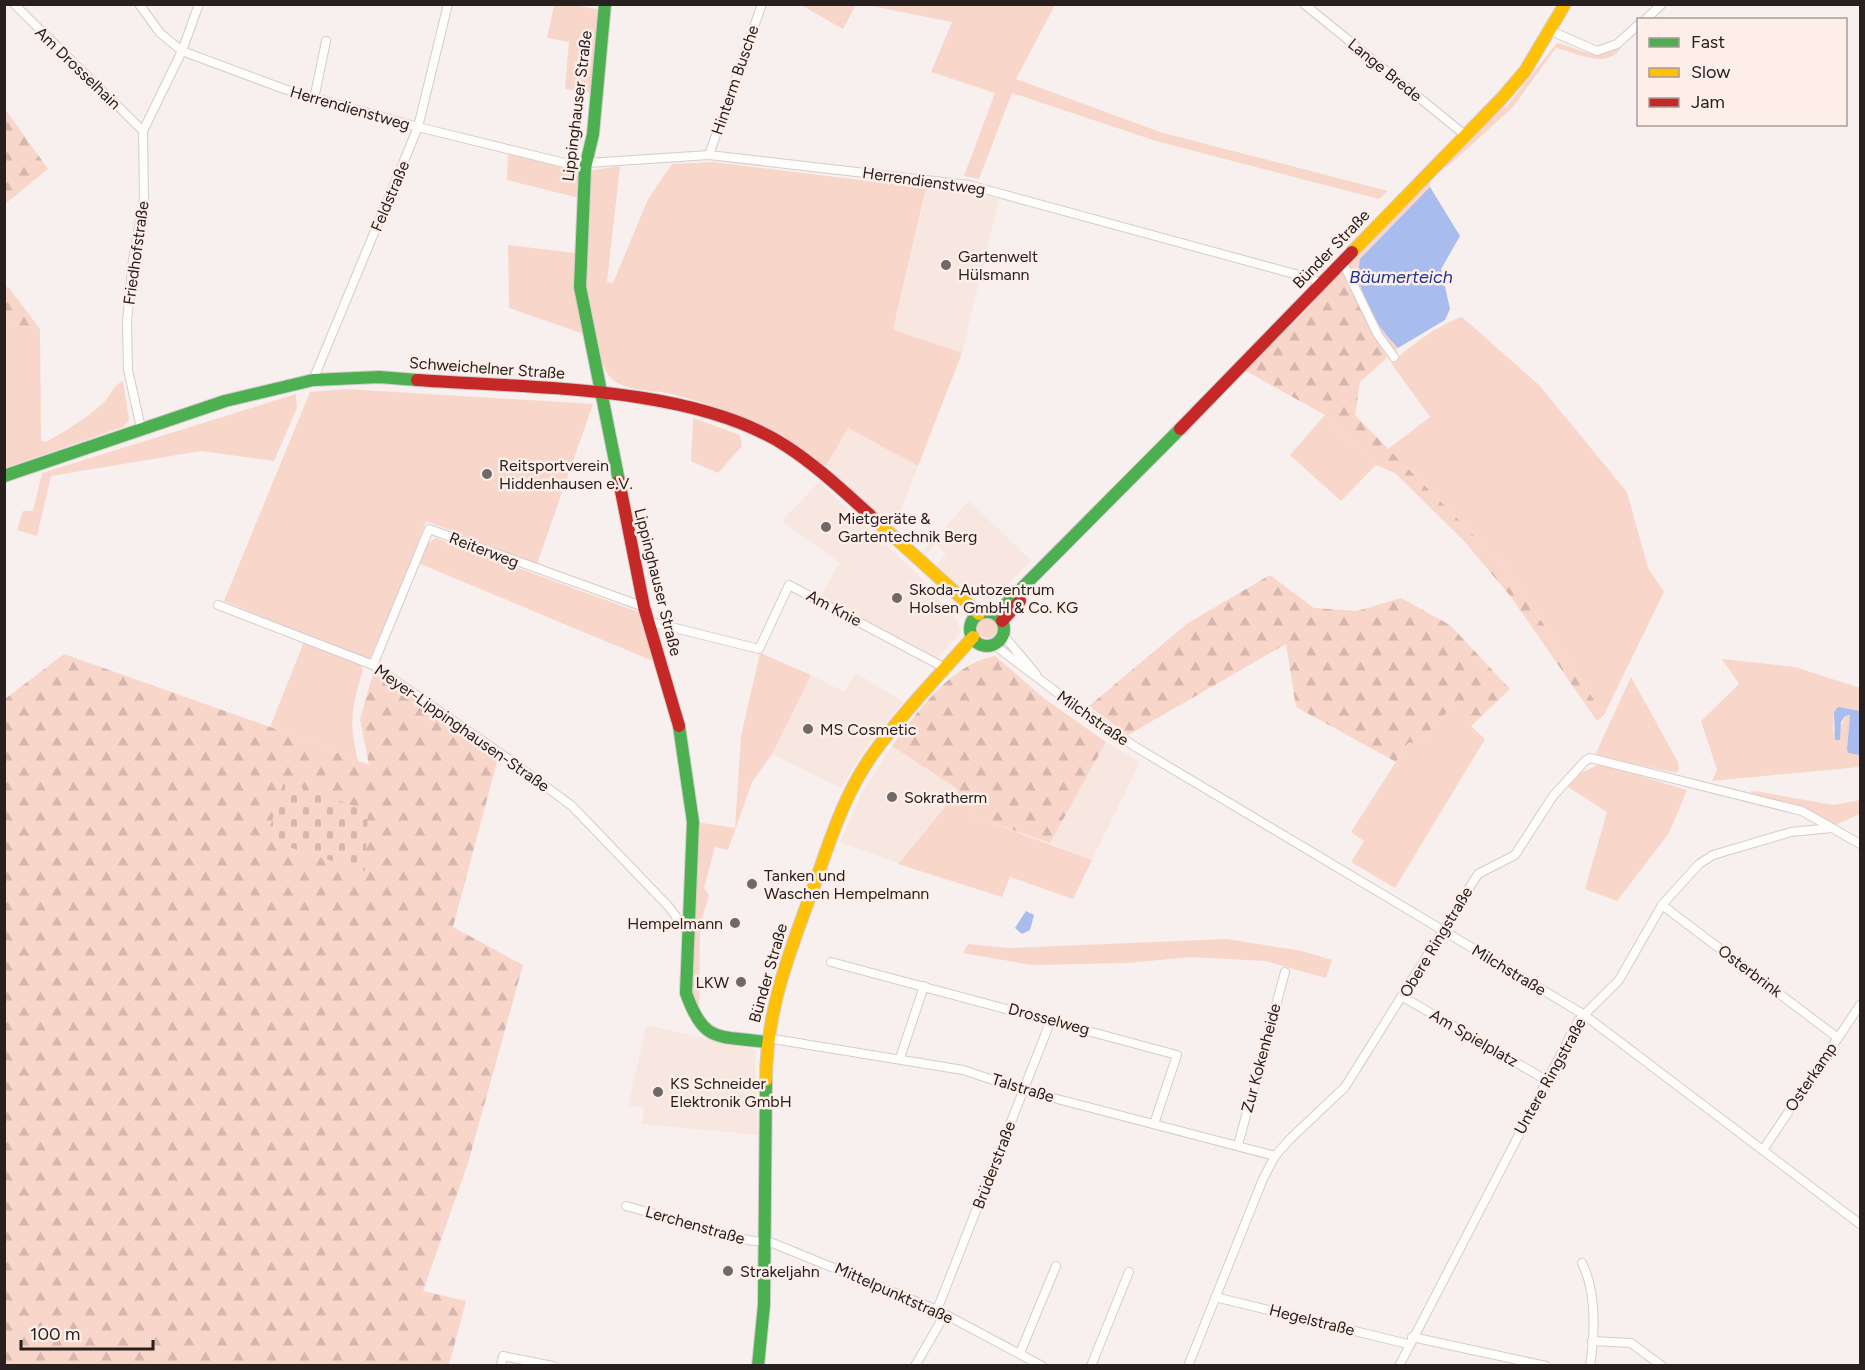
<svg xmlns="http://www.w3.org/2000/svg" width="1865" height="1370" viewBox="0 0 1865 1370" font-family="Figtree,sans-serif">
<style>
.built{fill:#f8e6e0}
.grass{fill:#f9d6ca}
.forest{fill:url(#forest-firs)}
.cemetery{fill:url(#cemetery-stones)}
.water{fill:#a9bcee}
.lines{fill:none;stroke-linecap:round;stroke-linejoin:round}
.street-casing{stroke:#d4cdcb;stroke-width:10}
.fast-casing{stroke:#d4cdcb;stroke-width:14}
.slow-casing{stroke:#d4cdcb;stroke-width:14}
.jam-casing{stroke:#d4cdcb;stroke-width:14}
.street{stroke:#fefdfc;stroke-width:8}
.fast{stroke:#4caf50;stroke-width:12}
.slow{stroke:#ffc107;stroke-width:12}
.jam{stroke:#c62828;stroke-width:12}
.poi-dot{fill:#706967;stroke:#fdeee9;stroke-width:2}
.labels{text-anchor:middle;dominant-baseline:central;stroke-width:5;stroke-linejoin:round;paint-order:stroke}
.street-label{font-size:16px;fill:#27201e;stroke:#fdeee9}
.poi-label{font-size:16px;fill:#27201e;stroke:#fdeee9;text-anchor:start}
.water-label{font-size:18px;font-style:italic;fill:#1c3789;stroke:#fdeee9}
</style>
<defs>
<pattern id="forest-firs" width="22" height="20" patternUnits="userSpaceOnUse" patternTransform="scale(1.5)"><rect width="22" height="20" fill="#f9d6ca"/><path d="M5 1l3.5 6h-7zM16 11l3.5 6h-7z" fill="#d5b7ad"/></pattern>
<pattern id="cemetery-stones" width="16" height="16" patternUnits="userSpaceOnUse" patternTransform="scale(1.5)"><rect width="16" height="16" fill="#f9d6ca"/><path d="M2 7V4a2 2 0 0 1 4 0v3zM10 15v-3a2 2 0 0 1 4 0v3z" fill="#d5b7ad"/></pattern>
</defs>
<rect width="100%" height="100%" fill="#f8f0ee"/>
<g class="built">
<polygon points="928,183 999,199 962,353 893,331"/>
<polygon points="848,428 918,466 894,528 826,466"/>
<polygon points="819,482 918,575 957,621 961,632 937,658 821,596 840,563 782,521"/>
<polygon points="969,501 1031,560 998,595 988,600 974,596 961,589 935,567 946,554 936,544 924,556 921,553"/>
<polygon points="856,673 903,702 864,750 841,788 772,754 811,675 844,692"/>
<polygon points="1106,742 1140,762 1092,860 1050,843"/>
<polygon points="892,746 959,790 898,863 840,842 862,792"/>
<polygon points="647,1025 755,1050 758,1135 642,1124 645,1108 628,1105"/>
</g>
<g class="grass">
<polygon points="574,5 601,10 594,93 565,89 569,42 547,38 554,6"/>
<polygon points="801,5 856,5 843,29"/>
<polygon points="866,5 1055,5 1016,79 1163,133 1388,191 1379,199 1156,141 1012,93 979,179 964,176 995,93 931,72 952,22"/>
<path d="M 1557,43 C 1585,50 1591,61 1621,47 C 1608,71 1575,52 1556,48 L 1512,108 L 1446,168 L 1443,164 L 1504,106 L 1506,107 Z"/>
<polygon points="508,154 573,170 580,181 579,198 507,180"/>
<path d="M 713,162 L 926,188 L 893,330 L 962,353 L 918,466 L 848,428 L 826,466 C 774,429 734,410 672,394 C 648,388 613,394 604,366 L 599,366 L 584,288 L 590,174 L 593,170 L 620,166 L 607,282 L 613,283 L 648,199 L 672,164 Z"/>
<path d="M 1430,182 L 1430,187 L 1359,268 C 1362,301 1376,325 1398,348 L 1394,352 L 1379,332 L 1349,268 L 1350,261 Z"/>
<polygon points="508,245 575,253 578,313 584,334 509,308"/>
<path d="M 1462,317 L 1539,385 L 1627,492 L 1648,568 L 1664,592 L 1604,715 L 1506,568 L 1388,449 L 1430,417 L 1391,363 C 1412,345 1435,326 1462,317 Z"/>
<path d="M 5,323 L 40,329 L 41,441 L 46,442 C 65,431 84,420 101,405 C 110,398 112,385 123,381 L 129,420 L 123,427 L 5,468 Z"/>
<polygon points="347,389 593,404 537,564 426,521 402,585 370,658 366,659 224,601 310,392"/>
<polygon points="296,394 297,408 274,461 201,451 51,476 37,536 17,530 23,511 33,511 42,473"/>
<polygon points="1325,415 1376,465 1341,501 1290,455"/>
<polygon points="693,418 740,435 742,446 718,473 691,461"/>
<polygon points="436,538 641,613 653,661 418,563 427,544"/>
<circle cx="987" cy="628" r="10"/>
<path d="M 304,642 L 360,664 L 363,670 C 351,709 349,721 358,761 L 270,727 Z"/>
<polygon points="760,653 811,675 772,754 752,782 728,850 715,847 704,888 709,895 700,926 699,1016 690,989 696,822 735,828 741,736"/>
<polygon points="1722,659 1795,667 1860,688 1860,711 1845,709 1834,712 1833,732 1841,727 1845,716 1850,715 1848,740 1860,755 1860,767 1712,781 1717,770 1701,721 1739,684"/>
<polygon points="1631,677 1678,762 1679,769 1676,773 1595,755"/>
<polygon points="1451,708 1485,739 1395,888 1351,862 1364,841 1351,832 1408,743 1420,742"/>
<polygon points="1600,764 1687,790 1669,833 1617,901 1585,889 1607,812 1568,787 1578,774"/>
<polygon points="959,790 974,816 1092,860 1073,899 1010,877 1002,897 898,864"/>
<polygon points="1755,791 1833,805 1860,800 1860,814 1835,825 1750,792"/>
<polygon points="1227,939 1302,951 1332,960 1326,978 1266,961 1191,957 1126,963 1032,965 963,953 968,944 1008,948"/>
</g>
<g class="forest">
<polygon points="5,109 48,169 5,204 4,204"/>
<polygon points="1342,270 1387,358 1360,382 1355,415 1506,568 1604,715 1597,721 1511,597 1465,542 1395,473 1376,465 1325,415 1244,370"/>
<polygon points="4,286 9,288 40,329 5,323"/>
<polygon points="1270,575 1314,608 1357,611 1401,598 1450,625 1510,689 1470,727 1451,708 1420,742 1408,743 1396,762 1296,707 1286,644 1128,735 1089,706 1188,623"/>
<polygon points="64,654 270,727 369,765 360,719 374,670 498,758 453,927 523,965 468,1163 423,1291 466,1301 449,1365 5,1366 5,699"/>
<path d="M 995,656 L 1045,699 L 1106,742 L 1050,843 L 974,816 L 959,790 L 892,746 C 917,712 952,663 995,656 Z"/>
</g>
<polygon class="cemetery" points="284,781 368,811 365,871 266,840"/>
<g class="water">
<path d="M 1430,187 L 1460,236 L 1441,269 L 1450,309 L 1445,320 L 1398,348 C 1376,325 1354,293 1360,259 Z"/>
<polygon points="1838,707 1860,711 1860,755 1849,753 1847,750 1850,715 1845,716 1841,722 1840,740 1835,740 1834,712"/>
<polygon points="1026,911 1034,915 1030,930 1022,934 1015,928"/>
</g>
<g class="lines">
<g class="street-casing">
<g id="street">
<polyline points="14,4 143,131"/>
<polyline points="139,4 160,33 182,51 284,89 418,127 585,168"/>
<polyline points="1304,4 1465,135"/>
<polyline points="1645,20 1662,4"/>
<polyline points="1551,31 1597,51 1617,44 1638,25"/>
<polyline points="314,99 326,41"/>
<polyline points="709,155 762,4"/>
<polyline points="587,163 709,155 969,185 1313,279 1320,284"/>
<polyline points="1342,261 1378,335 1394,357"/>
<polyline points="313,380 418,127 448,4"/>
<polyline points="141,428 128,370 127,322 133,260 144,198 143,131 182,51 199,4"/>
<polyline points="218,605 373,665 507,758 572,806 669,907 688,933"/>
<polyline points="647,621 759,649 789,585 947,669"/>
<polyline points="1003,635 1036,674"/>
<polyline points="993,644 1063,697 1134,746 1583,1014 1860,1224"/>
<polyline points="373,665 429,529 644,607"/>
<polyline points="1662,905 1838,1038"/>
<polyline points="831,962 1177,1055 1154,1124"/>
<polyline points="1403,997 1546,1080"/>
<polyline points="767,1038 963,1070 1023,1090 1275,1156"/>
<polyline points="900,1058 924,986"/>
<polyline points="1238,1145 1285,972"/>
<polyline points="1763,1150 1860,1005"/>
<polyline points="626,1206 748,1240 764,1242"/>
<polyline points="765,1240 937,1310 1042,1366"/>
<path d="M 1582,1263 C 1597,1293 1595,1333 1590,1366"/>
<polyline points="1215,1297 1408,1344"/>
<polyline points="937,1310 1051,1020"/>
<polyline points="1412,1337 1546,1366"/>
<polyline points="1592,1341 1631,1343 1662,1366"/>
<polyline points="1020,1353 1056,1266"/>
<polyline points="501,1366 503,1356 553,1366"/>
<polyline points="915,1366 945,1314"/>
<polyline points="1091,1366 1129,1272"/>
<polyline points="1188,1366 1263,1179 1275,1156 1290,1139 1345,1087 1478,874 1515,855 1553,796 1585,761 1590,758 1802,811 1832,828"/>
<polyline points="1399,1366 1578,1021 1619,980 1662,905 1699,864 1713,855 1791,832 1832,828 1860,844"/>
</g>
</g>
<g class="fast-casing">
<g id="fast">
<polyline points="605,4 593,134 585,168 580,287 619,481"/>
<polyline points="4,476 225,401 313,380 379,377 417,380"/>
<circle cx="987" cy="629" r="17"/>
<polyline points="996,614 1180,429"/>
<path d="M 679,726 L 693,822 L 686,993 C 704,1044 717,1035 766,1042"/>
<polyline points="758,1366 764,1305 766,1080"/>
</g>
</g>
<g class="slow-casing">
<g id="slow">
<polyline points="1352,252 1502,98 1525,71 1565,4"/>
<polyline points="870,515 979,614"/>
<path d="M 766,1080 C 766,1009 791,948 815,883 C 831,837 846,790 875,751 C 904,711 940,674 973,637"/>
</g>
</g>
<g class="jam-casing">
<g id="jam">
<path d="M 417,380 C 527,388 693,385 786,446 C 817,466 843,491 870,515"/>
<polyline points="1180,429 1352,252"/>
<polyline points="619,481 644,607 679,726"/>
<polyline points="1002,621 1020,601"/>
</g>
</g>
<use href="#street" class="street"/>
<use href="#fast" class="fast"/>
<use href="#slow" class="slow"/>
<use href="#jam" class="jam"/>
</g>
<g class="poi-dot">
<circle cx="946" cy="265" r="6"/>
<circle cx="487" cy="474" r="6"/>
<circle cx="826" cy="527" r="6"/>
<circle cx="897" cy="598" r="6"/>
<circle cx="808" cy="729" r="6"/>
<circle cx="892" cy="797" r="6"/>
<circle cx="752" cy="884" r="6"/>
<circle cx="735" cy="923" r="6"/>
<circle cx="741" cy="982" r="6"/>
<circle cx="658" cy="1092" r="6"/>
<circle cx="728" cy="1271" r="6"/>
</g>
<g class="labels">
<g class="street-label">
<text transform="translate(78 68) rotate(44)">Am Drosselhain</text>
<text transform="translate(1385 70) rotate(39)">Lange Brede</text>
<text transform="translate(735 80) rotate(-71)">Hinterm Busche</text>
<text transform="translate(577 106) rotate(-83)">Lippinghauser Straße</text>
<text transform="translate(350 108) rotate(16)">Herrendienstweg</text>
<text transform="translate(924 181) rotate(8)">Herrendienstweg</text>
<text transform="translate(390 196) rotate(-67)">Feldstraße</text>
<text transform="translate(1331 249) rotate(-46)">Bünder Straße</text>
<text transform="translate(136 253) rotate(-82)">Friedhofstraße</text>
<text transform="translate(487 368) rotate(4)">Schweichelner Straße</text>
<text transform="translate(484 550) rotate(21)">Reiterweg</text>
<text transform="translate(658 582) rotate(76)">Lippinghauser Straße</text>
<text transform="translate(834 608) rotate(28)">Am Knie</text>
<text transform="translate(1093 718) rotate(35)">Milchstraße</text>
<text transform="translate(462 728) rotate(35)">Meyer-Lippinghausen-Straße</text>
<text transform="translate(1436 942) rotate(-59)">Obere Ringstraße</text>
<text transform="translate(1509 970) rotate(31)">Milchstraße</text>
<text transform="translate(1750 971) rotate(37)">Osterbrink</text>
<text transform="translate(768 973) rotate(-74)">Bünder Straße</text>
<text transform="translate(1049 1019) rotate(15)">Drosselweg</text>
<text transform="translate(1474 1038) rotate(30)">Am Spielplatz</text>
<text transform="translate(1261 1058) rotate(-75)">Zur Kokenheide</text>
<text transform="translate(1550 1076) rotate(-61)">Untere Ringstraße</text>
<text transform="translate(1811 1077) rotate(-56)">Osterkamp</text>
<text transform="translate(1023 1088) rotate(17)">Talstraße</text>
<text transform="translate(994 1165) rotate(-69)">Brüderstraße</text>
<text transform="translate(695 1225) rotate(16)">Lerchenstraße</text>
<text transform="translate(894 1293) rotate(24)">Mittelpunktstraße</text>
<text transform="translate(1312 1320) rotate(14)">Hegelstraße</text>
</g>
<g class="poi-label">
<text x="958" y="256">Gartenwelt<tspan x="958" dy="18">Hülsmann</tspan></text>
<text x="499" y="465">Reitsportverein<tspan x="499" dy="18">Hiddenhausen e.V.</tspan></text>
<text x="838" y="518">Mietgeräte &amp;<tspan x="838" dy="18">Gartentechnik Berg</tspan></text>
<text x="909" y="589">Skoda-Autozentrum<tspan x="909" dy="18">Holsen GmbH &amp; Co. KG</tspan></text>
<text x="820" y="729">MS Cosmetic</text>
<text x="904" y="797">Sokratherm</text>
<text x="764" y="875">Tanken und<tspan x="764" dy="18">Waschen Hempelmann</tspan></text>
<text x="723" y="923" text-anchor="end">Hempelmann</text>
<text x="729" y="982" text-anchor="end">LKW</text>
<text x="670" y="1083">KS Schneider<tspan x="670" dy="18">Elektronik GmbH</tspan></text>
<text x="740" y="1271">Strakeljahn</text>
</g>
<g class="water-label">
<text x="1401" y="277">Bäumerteich</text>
</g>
</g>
<rect width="1865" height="1370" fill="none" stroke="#27201e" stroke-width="12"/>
<rect x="1637" y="18" width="210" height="108" fill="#fdeee9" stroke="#a79c98" stroke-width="1.5"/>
<rect x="1649" y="38" width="30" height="9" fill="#4caf50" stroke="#a79c98" stroke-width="1.5"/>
<text x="1691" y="48" font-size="18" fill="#27201e">Fast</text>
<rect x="1649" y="68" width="30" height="9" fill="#ffc107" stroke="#a79c98" stroke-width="1.5"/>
<text x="1691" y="78" font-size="18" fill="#27201e">Slow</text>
<rect x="1649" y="98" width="30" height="9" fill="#c62828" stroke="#a79c98" stroke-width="1.5"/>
<text x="1691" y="108" font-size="18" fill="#27201e">Jam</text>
<path d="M21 1340v9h132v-9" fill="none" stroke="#27201e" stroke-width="3"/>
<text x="30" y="1340" font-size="18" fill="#27201e" stroke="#fdeee9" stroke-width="4.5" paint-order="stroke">100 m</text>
</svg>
